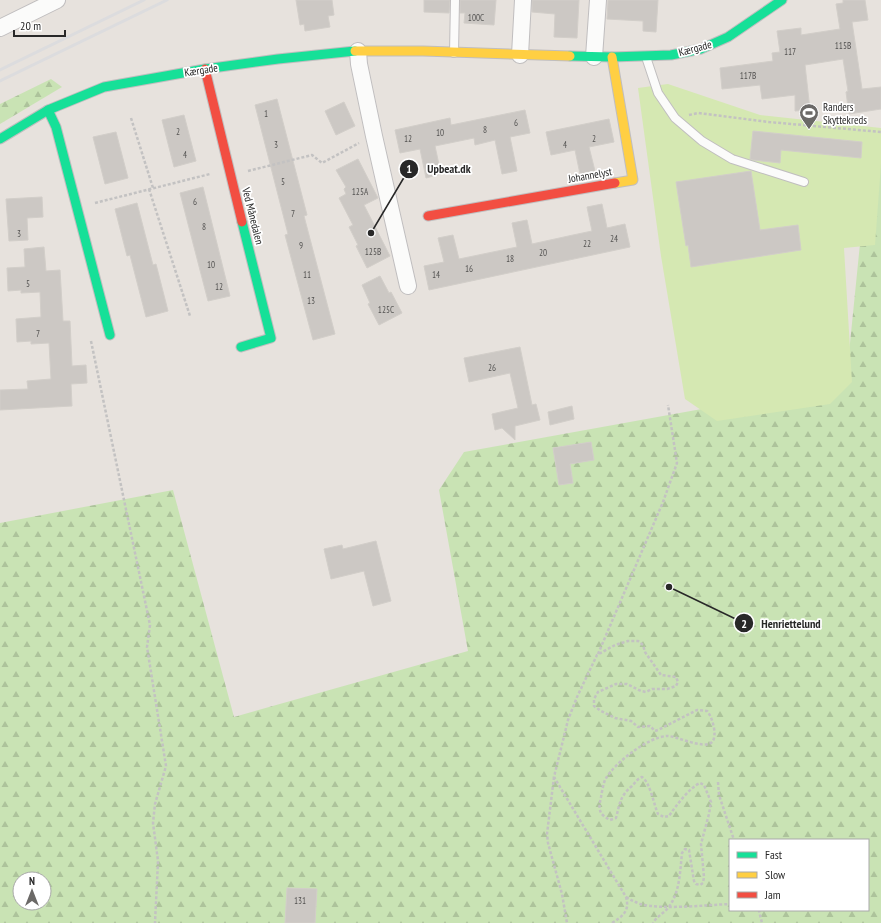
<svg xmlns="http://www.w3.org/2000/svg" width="881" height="923" viewBox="0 0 881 923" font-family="'PT Sans Narrow',sans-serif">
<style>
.forest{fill:url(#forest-firs);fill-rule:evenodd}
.pitch{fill:#d5e8b2}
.building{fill:#ccc8c4;stroke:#d2cec9}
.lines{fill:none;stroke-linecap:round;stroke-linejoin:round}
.lane-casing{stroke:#c0bebf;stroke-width:10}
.street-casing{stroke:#c0bebf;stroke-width:18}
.fast-casing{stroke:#c0bebf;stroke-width:11}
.slow-casing{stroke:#c0bebf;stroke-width:11}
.jam-casing{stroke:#c0bebf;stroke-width:11}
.path{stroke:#c3c2c2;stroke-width:2.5;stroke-dasharray:3 2;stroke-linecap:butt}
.lane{stroke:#fbfbfa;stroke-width:8}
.street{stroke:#fbfbfa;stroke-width:16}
.fast{stroke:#16e098;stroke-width:9}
.slow{stroke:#ffcf43;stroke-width:9}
.jam{stroke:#f24e42;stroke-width:9}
.rail{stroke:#dcdcde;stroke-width:3}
.labels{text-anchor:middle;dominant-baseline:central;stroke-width:3.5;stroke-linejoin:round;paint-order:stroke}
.number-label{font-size:9px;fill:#535251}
.street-label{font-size:11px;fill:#282828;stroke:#fff}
.poi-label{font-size:11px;fill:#282828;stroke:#fff;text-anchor:start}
.leader{fill:none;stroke:#282828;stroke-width:1.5}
.callout-dot{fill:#282828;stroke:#fff;stroke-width:1.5}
.mark-label{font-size:12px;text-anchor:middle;font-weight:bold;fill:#fff}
.callout-label{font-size:12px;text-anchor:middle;font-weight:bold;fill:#282828;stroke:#fff;stroke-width:3.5;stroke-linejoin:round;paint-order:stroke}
</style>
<defs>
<pattern id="forest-firs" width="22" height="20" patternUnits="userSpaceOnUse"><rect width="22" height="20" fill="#c9e3b4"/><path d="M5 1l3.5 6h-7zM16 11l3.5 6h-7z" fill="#adc39b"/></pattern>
</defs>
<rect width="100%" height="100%" fill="#e7e2dd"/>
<g class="forest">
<polygon points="51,79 62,87 0,124 0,104"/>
<path d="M 870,144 L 881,144 L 881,923 L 0,923 L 0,523 L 173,490 L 234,717 L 468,651 L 439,490 L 464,452 L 846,383 ZM 730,840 L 868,840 L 868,910 L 730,910 ZM 20,879 L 44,879 L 44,903 L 20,903 Z"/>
</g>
<polygon class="pitch" points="668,84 760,115 881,128 881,164 875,245 844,248 852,382 830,404 717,421 685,399 661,256 638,88"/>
<g class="building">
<polygon points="296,0 332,0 334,15 328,16 330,27 305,31 304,24 300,25"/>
<polygon points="424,0 450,0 449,13 424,12"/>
<polygon points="460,0 496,0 494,25 464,23 465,13 460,13"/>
<polygon points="532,0 579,0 577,38 554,37 555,14 532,12"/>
<polygon points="608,0 658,0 656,32 643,31 643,21 607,19"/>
<polygon points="843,0 865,0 868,20 852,22 862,89 881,87 881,109 849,114 846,92 848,91 843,59 805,65 810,110 795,111 795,95 762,99 760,85 722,89 720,68 773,61 772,53 780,52 777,31 801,28 801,35 840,29 836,4 843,3"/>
<polygon points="277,99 307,215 304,216 335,334 313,340 285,235 288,234 255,105"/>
<polygon points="344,102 355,126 336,135 325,111"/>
<polygon points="525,110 530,133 510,137 517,171 502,174 495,140 475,145 474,138 435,146 441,174 426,178 420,149 400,153 395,130 450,118 451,125"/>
<polygon points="184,115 196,161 174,167 162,120"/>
<polygon points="609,119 614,142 589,147 595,171 580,174 575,150 551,155 546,132"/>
<polygon points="753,131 862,142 861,158 781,150 780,163 753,160 750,159"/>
<polygon points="116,132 128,178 105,184 93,137"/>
<polygon points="358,159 378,198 364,205 390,256 367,268 356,246 358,245 349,227 353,225 339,198 346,194 344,189 346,187 336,170"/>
<polygon points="751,171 760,230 798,225 801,250 691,267 688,245 686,246 676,182"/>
<polygon points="203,187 230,296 208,301 180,193"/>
<polygon points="42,197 43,217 27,218 28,240 9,241 6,199"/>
<polygon points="137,203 153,265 156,264 168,311 146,317 130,255 127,256 115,209"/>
<polygon points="602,204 607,228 625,224 630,247 429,290 424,266 444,262 438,238 453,235 459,259 517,247 512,223 527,220 532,244 573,235 592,231 587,207"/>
<polygon points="44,247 46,271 60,270 63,321 70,321 72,366 86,365 87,383 71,384 72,406 0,410 0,390 28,389 27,381 51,379 49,343 31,344 31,341 17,342 16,319 41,317 40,292 21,293 21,290 8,291 7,268 25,267 24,249"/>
<polygon points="380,276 389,293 391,292 402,313 379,325 368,304 370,303 362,285"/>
<polygon points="520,347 532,405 536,404 540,420 515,426 515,440 502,428 495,430 492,414 518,408 510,373 469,382 464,358"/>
<polygon points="572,406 574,419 550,425 548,412"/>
<polygon points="591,442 594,460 570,464 573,483 559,485 553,448"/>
<polygon points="376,541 391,601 373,606 364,571 331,579 324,549 342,545 343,549"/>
<polygon points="287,888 317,889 315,923 285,923"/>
</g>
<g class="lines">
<g class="lane-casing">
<g id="lane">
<polyline points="454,53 455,0"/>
<polyline points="646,57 658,93 675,118 702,141 732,159 804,182"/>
</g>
</g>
<g class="street-casing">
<g id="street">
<polyline points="0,28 57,0"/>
<polyline points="358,51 359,64 374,136 408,286"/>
<polyline points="520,55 523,0"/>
<polyline points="594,57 598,0"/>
</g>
</g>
<g class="fast-casing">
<g id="fast">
<polyline points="570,56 612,57 671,55 701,49 728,37 782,0"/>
<polyline points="48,110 56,127 110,335"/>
<polyline points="0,139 48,110 104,87 205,69 278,59 355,51"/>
<polyline points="241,347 271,338 242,222"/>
</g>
</g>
<g class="slow-casing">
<g id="slow">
<polyline points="355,51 423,51 570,56"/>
<polyline points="612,57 633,180 615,183"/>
</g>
</g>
<g class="jam-casing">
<g id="jam">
<polyline points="205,69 242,222"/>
<polyline points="428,216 615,183"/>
</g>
</g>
<g class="path">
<polyline points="689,115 698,113 769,122 881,132"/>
<polyline points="131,118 153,188"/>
<polyline points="248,171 312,155 322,163 359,143"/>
<polyline points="149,189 190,316"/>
<polyline points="95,203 210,174"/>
<polyline points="91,341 150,625 147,647 166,766 155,804 153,823 158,861 155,923"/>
<polyline points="598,654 663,502 677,463 668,405"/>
<polyline points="554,777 547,834 548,843 562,894 567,923"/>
<polyline points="718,782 719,795 734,840"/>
<path d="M 626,897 C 631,900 635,902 640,904 C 662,910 706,905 730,904"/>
<polyline points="760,910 759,911 762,923"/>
<path d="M 612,923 C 623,916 630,911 626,897 L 554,777 L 568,720 L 577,697 L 597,655 L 615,645 L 628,641 L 638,641 L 643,645 L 645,652 L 661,675 L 676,677 L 678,682 L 676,686 L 667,689 L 652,689 L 646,692 L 641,691 L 627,684 L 616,684 L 598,692 L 594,699 L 594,706 L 601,711 L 615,718 L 631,721 L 638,727 L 650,726 L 655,731 L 658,730 L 697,710 L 707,711 C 712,716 718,736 712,742 C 704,750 677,736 667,736 C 648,737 614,763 605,780 C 603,785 602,792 601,797 C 598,810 599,814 610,820 L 616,818 C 620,803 620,796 632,786 C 635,783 637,779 642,777 C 650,782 654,805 658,814 L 664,817 L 669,816 C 675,807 690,787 700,783 L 704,785 L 711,802 L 709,814 L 701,844 L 704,877 L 703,883 L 700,885 L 696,884 L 694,881 L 689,850 L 685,849 L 682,853 C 680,871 680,893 668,908 C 663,914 657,916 653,923"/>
</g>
<use href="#lane" class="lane"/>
<use href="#street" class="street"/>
<use href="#fast" class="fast"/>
<use href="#slow" class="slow"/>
<use href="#jam" class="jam"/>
<g class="rail">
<polyline points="0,70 144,0"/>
<polyline points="0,81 167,0"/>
</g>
</g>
<defs>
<g id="stadium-pin" transform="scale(1)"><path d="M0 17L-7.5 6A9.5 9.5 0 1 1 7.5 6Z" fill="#6b6967" stroke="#fff"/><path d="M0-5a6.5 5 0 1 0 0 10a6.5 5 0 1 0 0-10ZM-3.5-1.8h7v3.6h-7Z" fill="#fff"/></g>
</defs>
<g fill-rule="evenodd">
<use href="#stadium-pin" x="809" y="113"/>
</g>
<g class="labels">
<g class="number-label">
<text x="476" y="17">100C</text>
<text x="843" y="45">115B</text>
<text x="790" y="51">117</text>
<text x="748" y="75">117B</text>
<text x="266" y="113">1</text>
<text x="516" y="122">6</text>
<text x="485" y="129">8</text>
<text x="178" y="131">2</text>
<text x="440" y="132">10</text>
<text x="408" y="138">12</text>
<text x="594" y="138">2</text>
<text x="276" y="144">3</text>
<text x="565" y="144">4</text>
<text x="185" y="154">4</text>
<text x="283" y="181">5</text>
<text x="360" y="191">125A</text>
<text x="195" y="201">6</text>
<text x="293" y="213">7</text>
<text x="204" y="226">8</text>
<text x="19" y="233">3</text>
<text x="614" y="238">24</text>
<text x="587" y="243">22</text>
<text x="301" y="245">9</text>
<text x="373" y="251">125B</text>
<text x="543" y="252">20</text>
<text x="510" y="258">18</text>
<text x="211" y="264">10</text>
<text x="469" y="268">16</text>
<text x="307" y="274">11</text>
<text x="436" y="274">14</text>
<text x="28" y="283">5</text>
<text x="219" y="286">12</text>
<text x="311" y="300">13</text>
<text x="386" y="309">125C</text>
<text x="38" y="333">7</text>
<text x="492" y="367">26</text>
<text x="300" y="900">131</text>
</g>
<g class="street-label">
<text transform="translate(695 48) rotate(-15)">Kærgade</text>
<text transform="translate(201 70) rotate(-9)">Kærgade</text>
<text transform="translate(590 175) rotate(-10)">Johannelyst</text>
<text transform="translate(253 216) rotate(76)">Ved Månedalen</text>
</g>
<g class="poi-label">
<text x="823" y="107">Randers<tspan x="823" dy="13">Skyttekreds</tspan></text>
</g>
</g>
<path class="leader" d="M371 233L409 169M669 587L744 623"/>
<g class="callout-dot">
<circle cx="371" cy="233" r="4"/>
<circle cx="669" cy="587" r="4"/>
<circle cx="409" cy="169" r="10"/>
<circle cx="744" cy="623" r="10"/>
</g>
<g class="mark-label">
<text x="409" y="173">1</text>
<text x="744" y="628">2</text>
</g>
<g class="callout-label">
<text x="449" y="173">Upbeat.dk</text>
<text x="791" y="628">Henriettelund</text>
</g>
<rect x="729" y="839" width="140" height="72" fill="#ffffff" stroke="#a9a9a9"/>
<rect x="737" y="852" width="20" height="6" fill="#16e098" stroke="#a9a9a9"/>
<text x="765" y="859" font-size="12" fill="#282828">Fast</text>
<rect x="737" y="872" width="20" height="6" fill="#ffcf43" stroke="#a9a9a9"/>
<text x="765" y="879" font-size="12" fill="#282828">Slow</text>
<rect x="737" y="892" width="20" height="6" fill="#f24e42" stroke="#a9a9a9"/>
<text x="765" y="899" font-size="12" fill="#282828">Jam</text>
<g transform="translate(32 891)"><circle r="19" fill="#ffffff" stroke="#a9a9a9"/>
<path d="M0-3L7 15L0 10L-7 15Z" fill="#6b6967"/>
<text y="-6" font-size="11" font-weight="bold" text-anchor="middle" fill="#282828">N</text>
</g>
<path d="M14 30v6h51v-6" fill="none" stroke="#282828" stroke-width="2"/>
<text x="20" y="30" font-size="12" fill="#282828" stroke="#ffffff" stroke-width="3" paint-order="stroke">20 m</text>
</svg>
